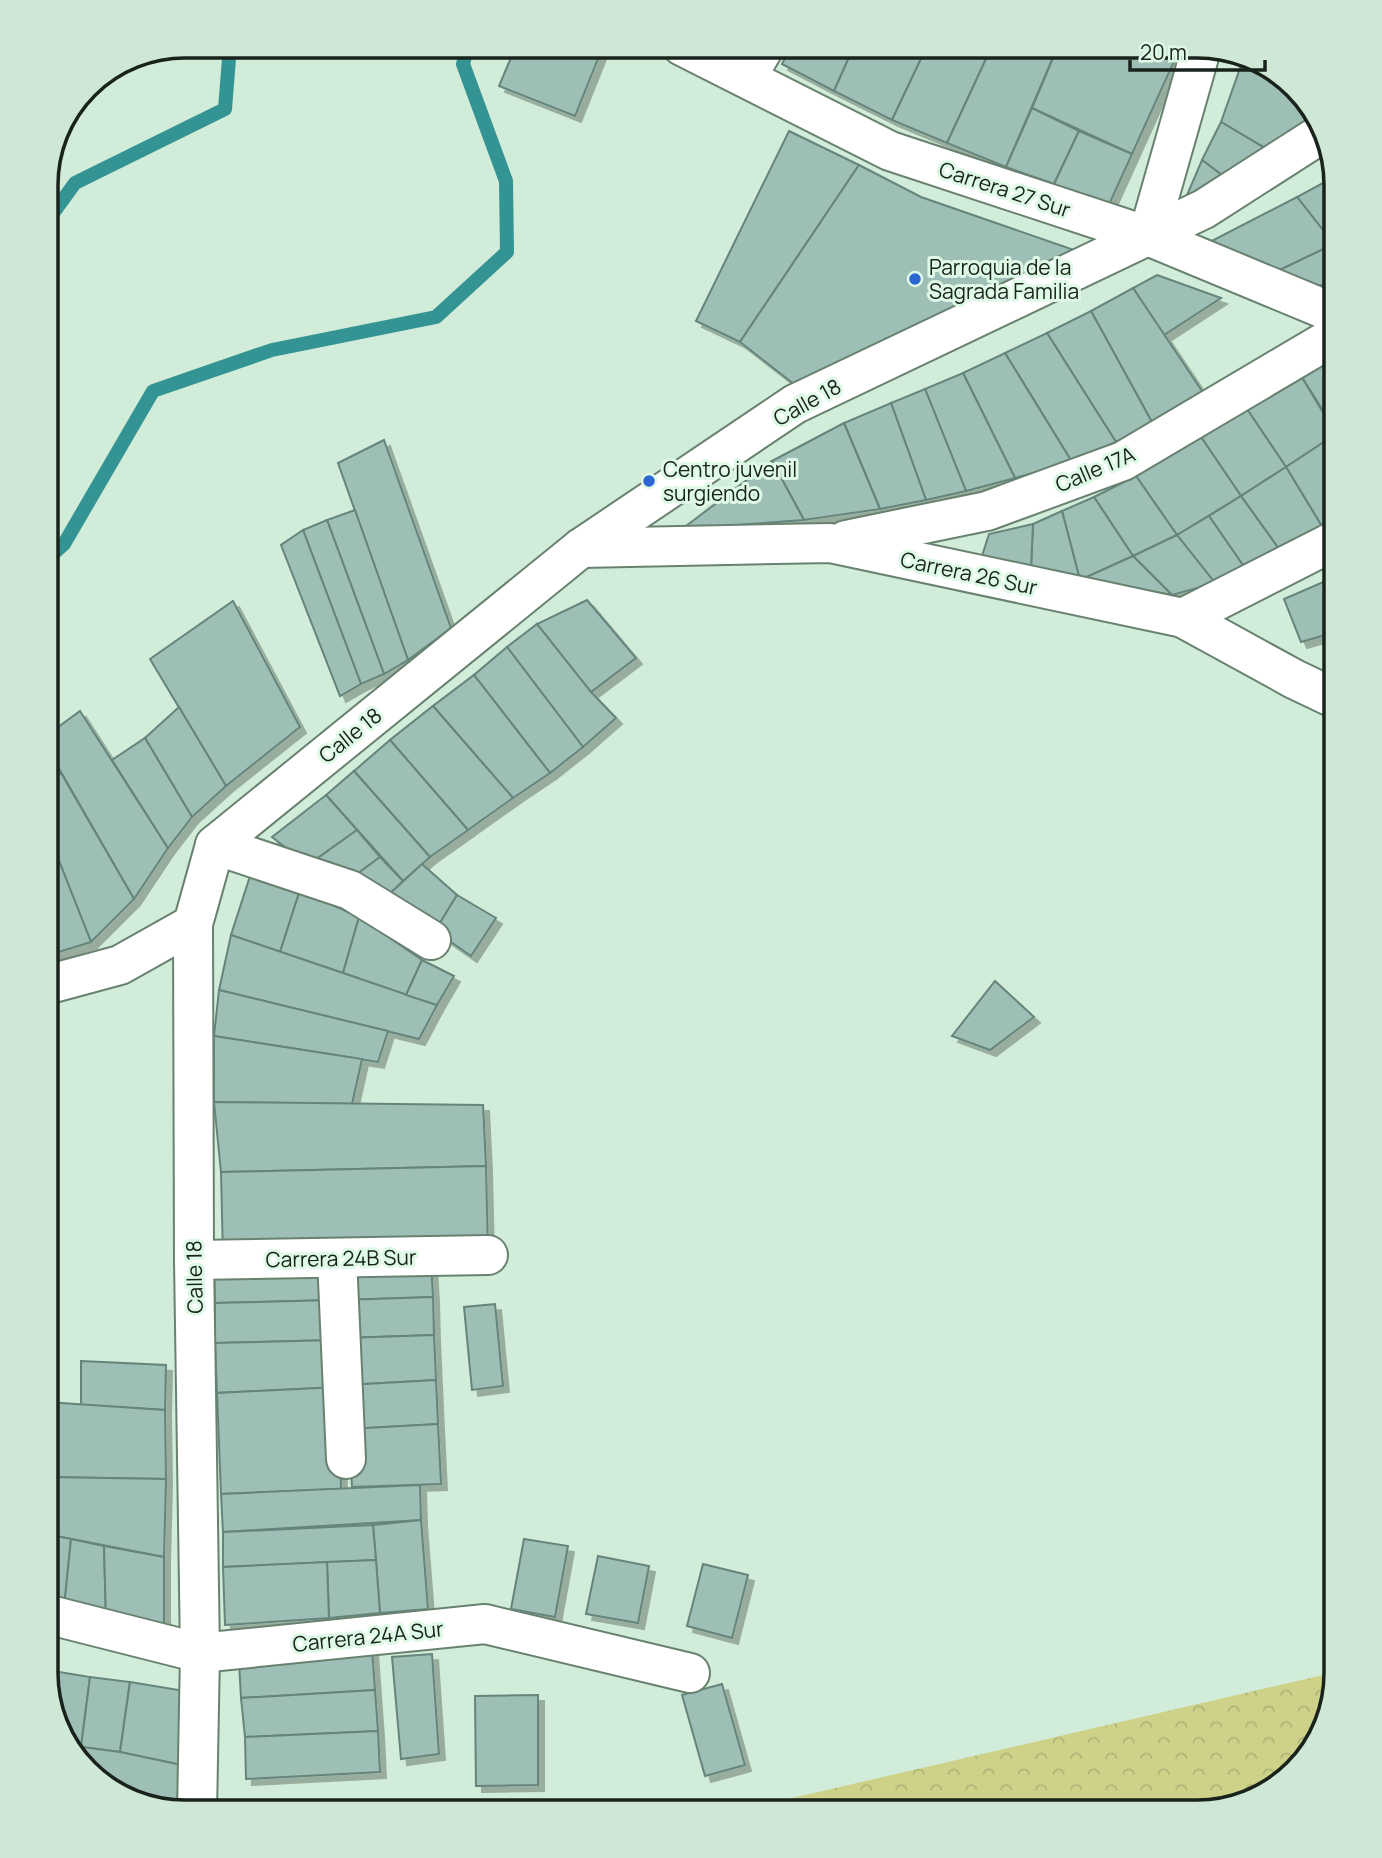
<svg xmlns="http://www.w3.org/2000/svg" width="1382" height="1858" viewBox="0 0 1382 1858" font-family="Manrope,sans-serif">
<style>
.forest{fill:url(#forest-crowns)}
.lines{fill:none;stroke-linecap:round;stroke-linejoin:round}
.stream{stroke:#349393;stroke-width:14}
.building{fill:#9ebfb5;stroke:#65857c;stroke-width:2;filter:url(#shadow)}
.minor-casing{stroke:#698270;stroke-width:42}
.minor{stroke:#fff;stroke-width:38}
.poi-dot{fill:#2c66d4;stroke:#def9e5;stroke-width:2.5}
.labels{text-anchor:middle;dominant-baseline:central;stroke-width:6;stroke-linejoin:round;paint-order:stroke}
.street-label{font-size:21px;fill:#19221b;stroke:#def9e5}
.poi-label{font-size:21px;fill:#19221b;stroke:#def9e5;text-anchor:start}
.rim{fill:none;stroke:#19221b;stroke-width:3.5}
</style>
<defs>
<pattern id="forest-crowns" width="20" height="18" patternUnits="userSpaceOnUse" patternTransform="scale(1.75)"><rect width="20" height="18" fill="#ced289"/><path d="M2 6a3 3 0 1 1 6 0M12 15a3 3 0 1 1 6 0" fill="none" stroke="#b0b476"/></pattern>
<filter id="shadow"><feDropShadow dx="6" dy="6" stdDeviation="0" flood-color="#0004"/></filter>
</defs>
<rect width="100%" height="100%" fill="#d1ecd8"/>
<polygon class="forest" points="1336,1672 1318,1743 1274,1789 1198,1812 732,1812"/>
<g class="lines">
<g class="stream">
<polyline points="46,223 75,183 225,109 230,46"/>
<polyline points="46,560 64,544 153,391 272,350 436,317 507,252 506,181 463,64 468,46"/>
</g>
</g>
<g class="building">
<polygon points="516,46 603,46 575,116 499,86"/>
<polygon points="791,46 835,46 850,55 834,91 782,64"/>
<polygon points="835,46 854,46 850,55"/>
<polygon points="854,46 927,46 892,120 834,91"/>
<polygon points="927,46 992,46 947,143 892,120"/>
<polygon points="992,46 1058,46 1006,167 947,143"/>
<polygon points="1058,46 1155,46 1176,57 1132,154 1032,108"/>
<polygon points="1155,46 1181,46 1176,57"/>
<polygon points="1244,57 1267,64 1313,108 1316,118 1275,154 1221,122"/>
<polygon points="1032,108 1079,131 1054,184 1006,167"/>
<polygon points="1221,122 1275,154 1235,185 1202,160"/>
<polygon points="789,131 859,165 740,342 696,321"/>
<polygon points="1079,131 1132,154 1107,209 1054,184"/>
<polygon points="1202,160 1235,185 1184,202"/>
<polygon points="859,165 921,197 1097,258 799,388 740,342"/>
<polygon points="1334,177 1336,184 1336,247 1297,197"/>
<polygon points="1297,197 1334,244 1267,276 1202,246"/>
<polygon points="1334,244 1336,247 1336,278 1310,291 1267,276"/>
<polygon points="1157,275 1221,298 1164,335 1133,288"/>
<polygon points="1335,279 1336,301 1310,291"/>
<polygon points="1133,288 1204,394 1153,424 1091,311"/>
<polygon points="1091,311 1153,424 1116,442 1047,333"/>
<polygon points="1047,333 1116,442 1072,462 1005,353"/>
<polygon points="1336,348 1336,431 1298,371"/>
<polygon points="1005,353 1072,462 1015,478 963,373"/>
<polygon points="1298,371 1336,434 1286,467 1245,406"/>
<polygon points="963,373 1015,478 966,491 925,389"/>
<polygon points="925,389 966,491 926,500 891,403"/>
<polygon points="891,403 926,500 880,509 844,423"/>
<polygon points="1245,406 1286,467 1241,496 1201,437"/>
<polygon points="844,423 880,509 804,520 772,461"/>
<polygon points="1336,434 1336,527 1326,533 1286,467"/>
<polygon points="1201,437 1241,496 1177,535 1136,476"/>
<polygon points="384,440 451,628 408,660 338,463"/>
<polygon points="772,461 804,520 682,529"/>
<polygon points="1286,467 1326,533 1284,556 1241,496"/>
<polygon points="1136,476 1177,535 1133,556 1094,497"/>
<polygon points="1241,496 1284,556 1249,574 1209,516"/>
<polygon points="1094,497 1133,556 1080,580 1062,511"/>
<polygon points="355,510 408,660 384,674 327,520"/>
<polygon points="1062,511 1080,580 1031,569 1033,524"/>
<polygon points="1209,516 1249,574 1215,583 1177,535"/>
<polygon points="327,520 384,674 361,684 303,530"/>
<polygon points="1033,524 1031,569 982,556 989,534"/>
<polygon points="303,530 361,684 340,696 281,545"/>
<polygon points="1177,535 1215,583 1172,595 1133,556"/>
<polygon points="1133,556 1172,595 1080,580"/>
<polygon points="1336,576 1336,631 1328,580"/>
<polygon points="1328,580 1336,632 1301,642 1284,599"/>
<polygon points="587,600 636,658 591,692 537,624"/>
<polygon points="233,601 300,727 226,786 150,659"/>
<polygon points="537,624 591,692 616,718 583,747 507,647"/>
<polygon points="507,647 583,747 550,773 474,675"/>
<polygon points="474,675 550,773 513,798 433,706"/>
<polygon points="433,706 513,798 468,830 390,740"/>
<polygon points="179,707 226,786 192,817 145,738"/>
<polygon points="80,711 168,848 134,899 46,746 46,736"/>
<polygon points="145,738 192,817 168,848 112,760"/>
<polygon points="390,740 468,830 430,857 354,771"/>
<polygon points="354,771 430,857 403,881 326,795"/>
<polygon points="61,773 134,899 91,942 46,828 46,782"/>
<polygon points="326,795 357,830 308,865 272,837"/>
<polygon points="46,828 91,942 46,956"/>
<polygon points="357,830 380,857 349,880 308,865"/>
<polygon points="380,857 403,881 384,899 349,880"/>
<polygon points="422,864 457,895 435,931 384,899"/>
<polygon points="251,873 300,890 280,952 231,935"/>
<polygon points="300,890 359,917 343,973 280,952"/>
<polygon points="457,895 496,918 471,956 435,931"/>
<polygon points="359,917 422,960 406,995 343,973"/>
<polygon points="231,935 343,973 437,1005 419,1039 219,990"/>
<polygon points="422,960 454,976 437,1005 406,995"/>
<polygon points="995,981 1034,1017 990,1050 952,1036"/>
<polygon points="219,990 388,1031 378,1062 214,1036"/>
<polygon points="214,1036 362,1059 352,1104 214,1102"/>
<polygon points="214,1102 483,1105 486,1166 221,1172"/>
<polygon points="486,1166 488,1252 223,1258 221,1172"/>
<polygon points="431,1261 433,1297 343,1300 343,1264"/>
<polygon points="332,1262 334,1300 215,1303 214,1266"/>
<polygon points="433,1297 434,1335 344,1338 343,1300"/>
<polygon points="334,1300 335,1340 215,1343 215,1303"/>
<polygon points="495,1304 503,1386 472,1390 464,1307"/>
<polygon points="434,1335 436,1380 347,1385 344,1338"/>
<polygon points="335,1340 339,1387 217,1393 215,1343"/>
<polygon points="81,1361 166,1365 165,1410 81,1405"/>
<polygon points="436,1380 438,1424 349,1429 347,1385"/>
<polygon points="339,1387 341,1489 221,1494 217,1393"/>
<polygon points="46,1402 165,1410 166,1479 46,1477"/>
<polygon points="438,1424 441,1484 352,1487 349,1429"/>
<polygon points="46,1477 166,1479 164,1557 46,1534"/>
<polygon points="420,1485 421,1520 223,1532 221,1494"/>
<polygon points="421,1520 428,1609 380,1613 373,1525"/>
<polygon points="373,1525 376,1560 223,1567 223,1532"/>
<polygon points="46,1534 71,1539 64,1608 46,1603"/>
<polygon points="71,1539 104,1546 106,1621 64,1608"/>
<polygon points="524,1539 568,1546 555,1617 511,1609"/>
<polygon points="104,1546 164,1557 164,1631 106,1621"/>
<polygon points="598,1556 649,1566 638,1623 586,1614"/>
<polygon points="376,1560 380,1613 329,1618 327,1562"/>
<polygon points="327,1562 329,1618 225,1625 223,1567"/>
<polygon points="703,1564 748,1575 732,1638 687,1626"/>
<polygon points="372,1648 375,1690 241,1698 239,1662"/>
<polygon points="432,1654 439,1754 401,1759 392,1657"/>
<polygon points="53,1671 90,1677 81,1747 67,1745 50,1688"/>
<polygon points="90,1677 130,1682 120,1752 81,1747"/>
<polygon points="130,1682 197,1693 191,1767 120,1752"/>
<polygon points="722,1684 745,1765 705,1776 682,1695"/>
<polygon points="375,1690 378,1731 245,1737 241,1698"/>
<polygon points="538,1695 538,1785 476,1786 475,1696"/>
<polygon points="378,1731 380,1772 246,1779 245,1737"/>
<polygon points="67,1745 120,1752 191,1767 184,1812 115,1794 69,1750"/>
</g>
<g class="lines">
<g class="minor-casing">
<g id="minor">
<polyline points="682,46 890,151 1148,236 1336,314"/>
<polyline points="746,78 765,46"/>
<polyline points="1148,236 1202,46"/>
<polyline points="846,540 987,511 1123,461 1336,335"/>
<polyline points="581,548 830,543 1183,618 1294,679 1336,699"/>
<polyline points="1183,618 1336,540"/>
<polyline points="215,845 350,890 431,940"/>
<polyline points="46,985 120,965 193,924"/>
<polyline points="337,1258 346,1459"/>
<polyline points="194,1260 488,1255"/>
<polyline points="46,1614 200,1653 485,1624 690,1673"/>
<polyline points="197,1812 200,1653 194,1260 193,924 215,845 581,548 795,404 1204,209 1321,134"/>
</g>
</g>
<use href="#minor" class="minor"/>
</g>
<g class="poi-dot">
<circle cx="915" cy="279" r="7"/>
<circle cx="649" cy="481" r="7"/>
</g>
<g class="labels">
<g class="street-label">
<text transform="translate(1005 189) rotate(18)">Carrera 27 Sur</text>
<text transform="translate(807 402) rotate(-29)">Calle 18</text>
<text transform="translate(1095 469) rotate(-23)">Calle 17A</text>
<text transform="translate(969 573) rotate(12)">Carrera 26 Sur</text>
<text transform="translate(350 735) rotate(-39)">Calle 18</text>
<text transform="translate(341 1258) rotate(-1)">Carrera 24B Sur</text>
<text transform="translate(194 1277) rotate(-91)">Calle 18</text>
<text transform="translate(368 1636) rotate(-6)">Carrera 24A Sur</text>
</g>
<g class="poi-label">
<text x="929" y="267">Parroquia de la<tspan x="929" dy="24">Sagrada Familia</tspan></text>
<text x="663" y="469">Centro juvenil<tspan x="663" dy="24">surgiendo</tspan></text>
</g>
</g>
<path d="M0 0H1382V1858H0ZM185 58H1197A127 127 0 0 1 1324 185V1673A127 127 0 0 1 1197 1800H185A127 127 0 0 1 58 1673V185A127 127 0 0 1 185 58Z" fill="#cee8d5" fill-rule="evenodd"/>
<path class="rim" d="M185 58H1197A127 127 0 0 1 1324 185V1673A127 127 0 0 1 1197 1800H185A127 127 0 0 1 58 1673V185A127 127 0 0 1 185 58Z"/>
<path d="M1130 60v10h135v-10" fill="none" stroke="#19221b" stroke-width="3.5"/>
<text x="1140" y="60" font-size="21" fill="#19221b" stroke="#def9e5" stroke-width="5" paint-order="stroke">20 m</text>
</svg>
